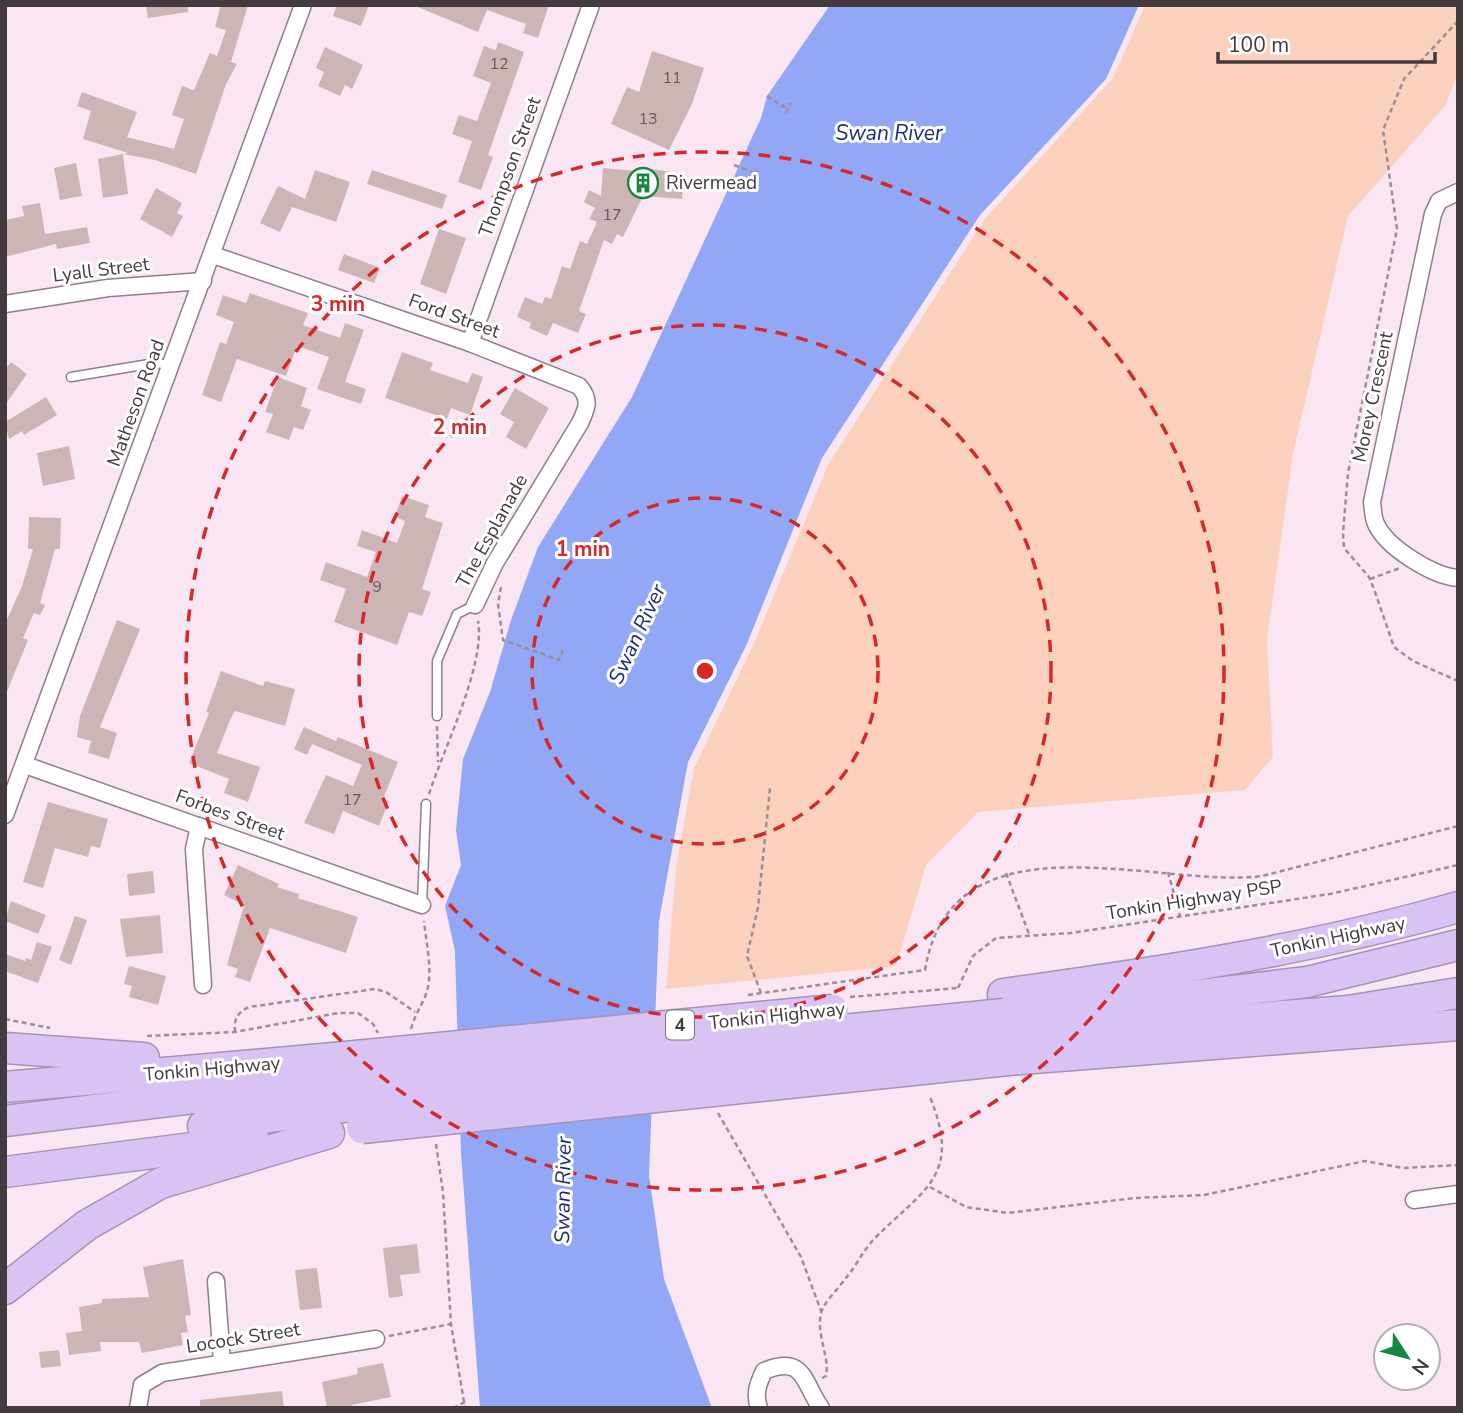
<svg xmlns="http://www.w3.org/2000/svg" width="1463" height="1413" viewBox="0 0 1463 1413" font-family="'Nunito Sans',sans-serif">
<style>
.green{fill:#fbd0bc}
.water{fill:#92a8f7}
.building{fill:#cdb5b6}
.lines{fill:none;stroke-linecap:round;stroke-linejoin:round}
.service-casing{stroke:#907e89;stroke-width:11}
.minor-casing{stroke:#907e89;stroke-width:19}
.motorway-casing{stroke:#a493b5;stroke-width:33}
.path{stroke:#9c8e97;stroke-width:2.5;stroke-dasharray:5 3.5;stroke-linecap:butt}
.service{stroke:#fff;stroke-width:8}
.minor{stroke:#fff;stroke-width:16}
.motorway{stroke:#d9c3f4;stroke-width:30}
.motorway-bridge-casing{stroke:#a493b5;stroke-width:33;stroke-linecap:butt}
.path-bridge{stroke:#9c8e97;stroke-width:2.5;stroke-dasharray:5 3.5;stroke-linecap:butt}
.motorway-bridge{stroke:#d9c3f4;stroke-width:30}
.ring{fill:none;stroke:#d62828;stroke-width:3.5;stroke-dasharray:12 9}
.labels{text-anchor:middle;dominant-baseline:central;stroke-width:6;stroke-linejoin:round;paint-order:stroke}
.number-label{font-size:16px;fill:#65595d}
.shield{fill:#fff;stroke:#7b7579;stroke-width:2}
.shield-label{font-size:18px;font-weight:bold;fill:#423a3f}
.street-label{font-size:19px;fill:#423a3f;stroke:#fff}
.poi-label{font-size:19px;fill:#423a3f;stroke:#fff;text-anchor:start}
.water-label{font-size:21px;font-style:italic;fill:#1e277f;stroke:#fff}
.centre{fill:#d62828;stroke:#fff;stroke-width:3.5}
.ring-label{font-size:21px;text-anchor:middle;font-weight:bold;fill:#d62828;stroke:#fff;stroke-width:6;stroke-linejoin:round;paint-order:stroke}
</style>
<rect width="100%" height="100%" fill="#fae6f3"/>
<polygon class="green" points="1145,5 1458,5 1458,74 1445,106 1348,216 1293,454 1267,639 1273,757 1245,790 978,812 926,865 896,966 666,989 676,868 694,768 753,646 828,465 984,220 1113,78"/>
<polygon class="water" points="830,5 1139,5 1106,79 980,215 822,458 746,646 688,762 659,921 649,1175 664,1279 712,1408 480,1408 461,1153 455,951 445,906 461,865 456,830 463,759 490,692 511,620 538,547 632,397 761,118 767,96"/>
<g class="building">
<polygon points="146,5 188,5 188,12 148,18"/>
<polygon points="221,5 248,5 231,62 237,64 226,84 196,174 155,160 123,154 128,194 103,198 98,159 128,153 83,139 91,111 77,106 82,92 137,112 127,137 174,149 184,119 172,115 182,86 194,90 210,53 217,56 226,30 215,27"/>
<polygon points="337,5 369,5 361,26 333,16"/>
<polygon points="413,5 549,5 538,38 523,33 526,24 487,10 478,32"/>
<polygon points="498,42 524,52 488,155 493,157 481,190 458,182 472,141 452,134 459,115 477,121 491,83 473,76 484,46 496,50"/>
<polygon points="325,47 363,65 352,89 345,85 340,96 318,86 324,72 316,68"/>
<polygon points="652,51 704,68 692,104 669,150 611,124 627,87 639,92"/>
<polygon points="76,163 82,196 60,200 54,168"/>
<polygon points="639,167 684,174 682,199 643,196 623,237 617,234 612,244 604,240 579,311 586,314 578,333 553,323 547,336 529,328 531,323 517,317 525,297 542,304 545,297 551,299 562,266 570,269 580,241 587,244 597,222 589,219 595,208 584,202 589,190 601,196 603,168 638,171"/>
<polygon points="315,170 350,182 336,222 292,207 280,232 260,223 278,186 305,199"/>
<polygon points="372,170 447,195 442,209 367,184"/>
<polygon points="156,188 182,203 177,213 183,216 172,237 140,219"/>
<polygon points="40,203 45,234 87,227 90,243 57,249 56,244 5,257 5,220 24,216 22,206"/>
<polygon points="439,229 466,238 446,294 420,284"/>
<polygon points="344,254 380,268 374,283 338,270"/>
<polygon points="250,293 308,313 303,325 340,338 345,323 364,330 345,382 366,389 361,404 317,389 329,357 297,346 286,376 237,359 221,402 202,395 220,342 226,344 234,322 216,315 223,295 246,303"/>
<polygon points="402,352 433,363 430,370 468,383 472,373 483,377 470,415 451,408 447,419 385,398"/>
<polygon points="11,362 27,374 5,405 5,370"/>
<polygon points="278,377 307,388 301,406 311,410 303,430 294,427 289,440 266,432 273,414 265,412"/>
<polygon points="515,388 549,408 526,449 506,437 514,422 500,414"/>
<polygon points="46,397 57,415 24,435 22,431 9,439 5,422"/>
<polygon points="69,446 75,479 43,486 37,453"/>
<polygon points="402,496 429,505 425,517 443,523 422,589 431,592 422,616 409,612 397,645 334,622 346,589 320,580 326,562 367,577 376,552 357,546 362,530 397,543 405,521 395,517"/>
<polygon points="29,517 61,518 60,549 55,549 40,603 45,605 40,615 34,613 23,638 28,640 6,694 5,624 22,586 33,549 28,549"/>
<polygon points="117,620 140,629 100,727 117,733 109,759 88,753 91,741 77,737 80,716"/>
<polygon points="221,671 263,686 265,681 295,689 285,726 235,711 230,720 217,753 260,767 248,802 224,793 229,779 189,763 209,713 206,712"/>
<polygon points="304,727 336,741 338,737 398,762 383,799 389,801 379,826 343,811 334,834 304,823 326,775 353,786 362,765 312,744 307,755 294,749"/>
<polygon points="48,802 108,819 100,848 91,846 88,857 55,848 43,888 23,882"/>
<polygon points="238,865 279,884 277,887 299,894 298,898 358,917 346,953 270,928 250,982 235,977 238,969 227,965 244,905 224,895"/>
<polygon points="153,871 155,893 129,896 127,874"/>
<polygon points="11,901 46,915 38,934 5,921"/>
<polygon points="160,915 163,953 126,957 120,919"/>
<polygon points="75,916 87,920 71,965 59,960"/>
<polygon points="37,942 52,947 38,983 5,971 5,954 25,961 26,958 31,960"/>
<polygon points="129,966 166,976 158,1005 129,997 132,986 124,984"/>
<polygon points="417,1244 420,1273 400,1275 403,1296 389,1298 383,1248"/>
<polygon points="183,1259 191,1315 185,1316 188,1332 181,1333 183,1345 142,1353 139,1342 100,1342 101,1351 69,1355 66,1333 82,1331 79,1307 102,1303 102,1299 149,1297 143,1267"/>
<polygon points="317,1268 322,1308 300,1310 295,1270"/>
<polygon points="59,1350 61,1366 41,1368 39,1352"/>
<polygon points="383,1363 391,1397 352,1405 353,1408 327,1408 322,1382 358,1374 357,1368"/>
<polygon points="282,1391 284,1408 200,1408 200,1400"/>
</g>
<g class="lines">
<g class="service-casing">
<g id="service">
<polyline points="71,377 155,363 172,365"/>
<polyline points="437,716 437,661 457,614 475,605"/>
<polyline points="422,905 426,804"/>
</g>
</g>
<g class="minor-casing">
<g id="minor">
<path d="M 1458,192 L 1439,201 L 1433,214 L 1372,502 C 1373,509 1373,518 1376,524 C 1387,548 1433,576 1458,578"/>
<path d="M 213,255 L 470,343 L 579,386 C 591,400 587,408 580,423 L 495,563 L 475,605"/>
<polyline points="5,304 108,288 203,281"/>
<polyline points="470,343 591,5"/>
<polyline points="25,765 422,905"/>
<polyline points="5,815 303,5"/>
<polyline points="199,826 194,849 203,985"/>
<polyline points="1414,1200 1458,1194"/>
<polyline points="216,1281 222,1362"/>
<polyline points="138,1408 142,1385 162,1373 376,1339"/>
<path d="M 759,1408 C 754,1394 758,1384 764,1371 C 805,1354 803,1383 821,1408"/>
</g>
</g>
<g class="motorway-casing">
<g id="motorway">
<path d="M 1003,994 C 1156,973 1309,950 1458,907"/>
<polyline points="1004,1014 1084,1009 1307,982 1458,945"/>
<polyline points="1006,1038 1348,1011 1458,993"/>
<polyline points="5,1048 144,1058"/>
<polyline points="1008,1060 1458,1025"/>
<polyline points="5,1087 356,1056"/>
<polyline points="5,1121 358,1078"/>
<polyline points="203,1126 360,1105"/>
<polyline points="5,1172 254,1140"/>
<polyline points="5,1289 87,1225 161,1183 329,1133"/>
</g>
</g>
<g class="path">
<polyline points="1458,21 1404,79 1383,130 1397,229 1348,473 1343,533 1344,548 1369,577 1374,589 1394,647 1413,661 1458,681"/>
<polyline points="767,96 788,109"/>
<polyline points="786,113 791,103"/>
<polyline points="734,165 755,173"/>
<polyline points="752,178 757,170"/>
<polyline points="1370,579 1400,568"/>
<polyline points="501,587 498,604 503,640 559,660 563,650"/>
<polyline points="437,726 438,762"/>
<path d="M 429,794 C 443,750 486,664 478,621"/>
<polyline points="1168,872 1180,916"/>
<polyline points="1006,873 1029,934"/>
<polyline points="958,988 973,956 996,938 1071,933 1330,894 1458,865"/>
<polyline points="761,993 747,956 758,907 770,788"/>
<path d="M 748,995 L 925,970 C 952,809 1156,889 1262,876 L 1458,826"/>
<polyline points="5,1019 50,1028"/>
<path d="M 411,1029 C 414,1017 419,1010 424,999 C 435,977 426,944 424,921"/>
<path d="M 235,1032 C 234,1018 237,1013 249,1007 L 375,989 L 386,992 L 415,1012"/>
<polyline points="147,1036 235,1032 338,1013 358,1013 373,1024 378,1033"/>
<polyline points="718,1113 801,1257 821,1311"/>
<polyline points="436,1144 443,1192 451,1324 465,1408"/>
<polyline points="930,1187 966,1207 1008,1213 1135,1198 1204,1195 1365,1161 1403,1168 1458,1165"/>
<polyline points="389,1336 451,1324"/>
<path d="M 822,1378 L 826,1376 C 830,1357 816,1335 821,1313 C 824,1302 839,1288 846,1278 C 856,1266 863,1251 874,1239 C 925,1188 962,1176 930,1097"/>
<polyline points="453,1408 465,1402"/>
</g>
<use href="#service" class="service"/>
<use href="#minor" class="minor"/>
<use href="#motorway" class="motorway"/>
<g class="motorway-bridge-casing">
<g id="motorway-bridge">
<polyline points="356,1056 833,1010"/>
<polyline points="358,1078 1004,1014"/>
<polyline points="360,1105 1006,1038"/>
<polyline points="362,1128 1008,1060"/>
</g>
</g>
<polyline class="path-bridge" points="850,997 958,988"/>
<use href="#motorway-bridge" class="motorway-bridge"/>
</g>
<g class="ring">
<circle cx="705" cy="671" r="173"/>
<circle cx="705" cy="671" r="346"/>
<circle cx="705" cy="671" r="519"/>
</g>
<defs>
<g id="building-ring" transform="scale(1.575)"><circle r="9.5" fill="#fff" stroke="#168740" stroke-width="1.5"/><path d="M-4-6H4V6H1V3H-1V6H-4ZM-2.5-4.3h1.7v1.8h-1.7ZM.8-4.3h1.7v1.8H.8ZM-2.5-1h1.7V.8h-1.7ZM.8-1h1.7V.8H.8Z" fill="#168740"/></g>
</defs>
<g fill-rule="evenodd">
<use href="#building-ring" x="643" y="183"/>
</g>
<g class="labels">
<g class="number-label">
<text x="499" y="64">12</text>
<text x="672" y="78">11</text>
<text x="648" y="119">13</text>
<text x="612" y="215">17</text>
<text x="377" y="587">9</text>
<text x="352" y="800">17</text>
</g>
<rect class="shield" x="666" y="1010.5" width="28" height="29" rx="5"/>
<g class="shield-label">
<text x="680" y="1025">4</text>
</g>
<g class="street-label">
<text transform="translate(510 167) rotate(-70)">Thompson Street</text>
<text transform="translate(101 270) rotate(-7)">Lyall Street</text>
<text transform="translate(454 316) rotate(20)">Ford Street</text>
<text transform="translate(1373 397) rotate(-78)">Morey Crescent</text>
<text transform="translate(136 403) rotate(-70)">Matheson Road</text>
<text transform="translate(492 531) rotate(-61)">The Esplanade</text>
<text transform="translate(230 815) rotate(20)">Forbes Street</text>
<text transform="translate(1194 900) rotate(-9)">Tonkin Highway PSP</text>
<text transform="translate(1338 937) rotate(-12)">Tonkin Highway</text>
<text transform="translate(777 1016) rotate(-6)">Tonkin Highway</text>
<text transform="translate(212 1069) rotate(-5)">Tonkin Highway</text>
<text transform="translate(243 1338) rotate(-9)">Locock Street</text>
</g>
<g class="poi-label">
<text x="666" y="183">Rivermead</text>
</g>
<g class="water-label">
<text x="889" y="133">Swan River</text>
<text transform="translate(637 634) rotate(-65)">Swan River</text>
<text transform="translate(563 1190) rotate(-89)">Swan River</text>
</g>
</g>
<circle cx="705" cy="671" r="10" class="centre"/>
<g class="ring-label">
<text x="338" y="311">3 min</text>
<text x="460" y="434">2 min</text>
<text x="583" y="556">1 min</text>
</g>
<rect width="1463" height="1413" fill="none" stroke="#423a3f" stroke-width="14"/>
<g transform="translate(1407 1357) rotate(126)"><circle r="33" fill="#ffffff" stroke="#b3b0b2" stroke-width="2"/>
<path d="M0-5L12 26L0 18L-12 26Z" fill="#168740"/>
<text y="-10" font-size="19" font-weight="bold" text-anchor="middle" fill="#423a3f">N</text>
</g>
<path d="M1218 52v10h217v-10" fill="none" stroke="#423a3f" stroke-width="3.5"/>
<text x="1228" y="52" font-size="21" fill="#423a3f" stroke="#ffffff" stroke-width="5" paint-order="stroke">100 m</text>
</svg>
